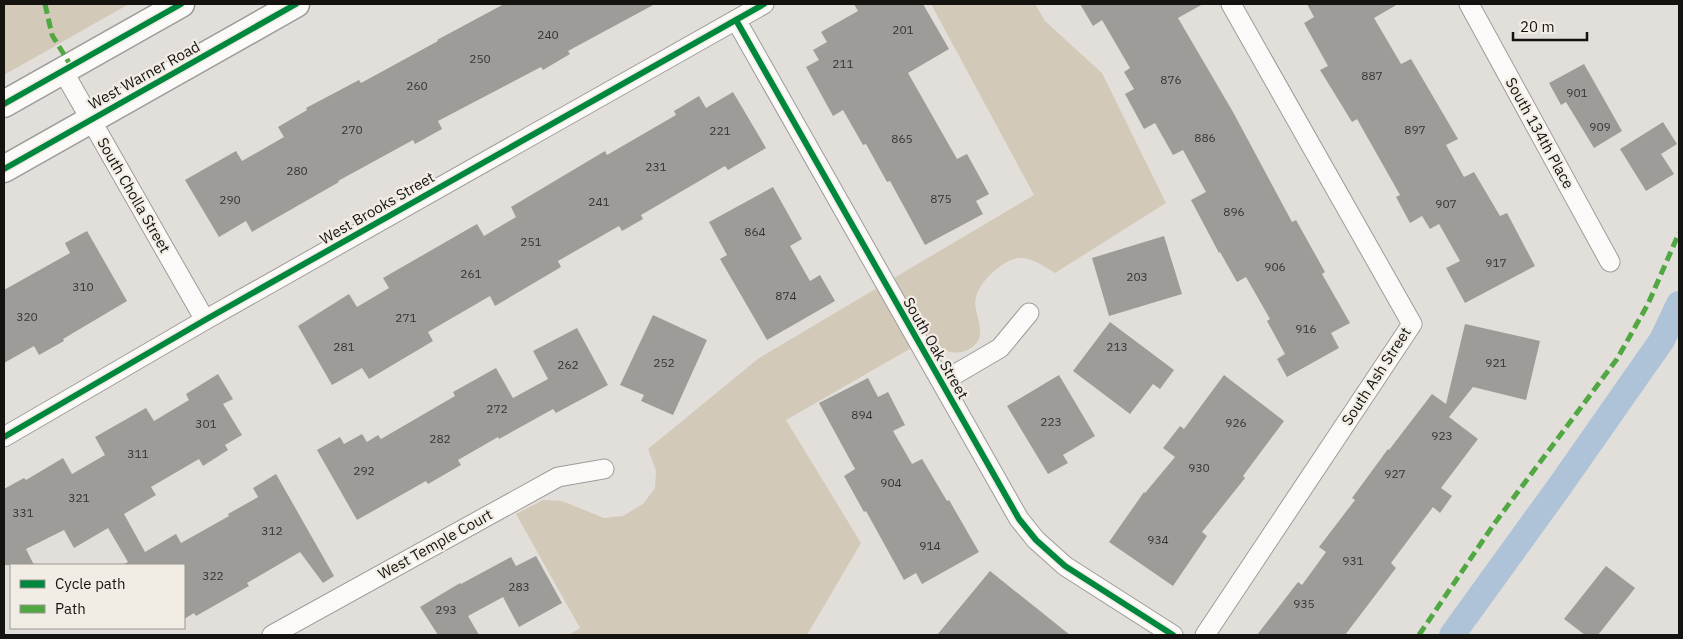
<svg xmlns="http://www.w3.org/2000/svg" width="1683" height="639" viewBox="0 0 1683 639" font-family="'IBM Plex Sans',sans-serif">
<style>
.green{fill:#d3c9b9}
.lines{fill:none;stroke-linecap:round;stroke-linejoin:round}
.canal{stroke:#aec3d8;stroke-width:26}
.building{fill:#9e9c99}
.street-casing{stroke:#9e9c99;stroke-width:21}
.secondary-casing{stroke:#9e9c99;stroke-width:29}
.street{stroke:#fbfaf9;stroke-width:19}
.secondary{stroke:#fbfaf9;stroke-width:26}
.quiet{stroke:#51a842;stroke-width:5;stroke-dasharray:10 5;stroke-linecap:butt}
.cycleway-casing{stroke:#f2ede4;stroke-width:9}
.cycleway{stroke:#00873e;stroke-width:6}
.labels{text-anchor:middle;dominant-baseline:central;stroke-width:4.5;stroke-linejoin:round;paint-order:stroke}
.number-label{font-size:12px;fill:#363532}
.street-label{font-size:15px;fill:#141310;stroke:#f2ede4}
</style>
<rect width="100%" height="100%" fill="#e2dfda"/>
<g class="green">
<polygon points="4,4 129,4 4,75"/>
<path d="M 931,4 L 1035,4 L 1045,21 L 1102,73 L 1166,203 L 1055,273 C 1028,256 1016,250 991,274 C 985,280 978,288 976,297 C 972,309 984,325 979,339 C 973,352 953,357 942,348 C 939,345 936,339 934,335 L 786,420 L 861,543 L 807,635 L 569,635 L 580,628 L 516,514 L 543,500 L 562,501 L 604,518 L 623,516 L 643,504 L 655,488 L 656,471 L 648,449 L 759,358 L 1034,195 Z"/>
</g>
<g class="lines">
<polyline class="canal" points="1452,635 1562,483 1662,340 1679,304"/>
</g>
<g class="building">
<polygon points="504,4 655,4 568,51 570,54 543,70 541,67 438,121 442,129 415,144 413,140 338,181 339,182 252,232 246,221 219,237 185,180 236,151 242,161 284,137 278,127 307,110 306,108 359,80 361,83 438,41 437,40"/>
<polygon points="854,4 923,4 949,49 908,73 957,159 967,154 989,194 976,201 983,214 925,245 890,181 887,182 866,144 863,145 843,110 833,116 806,67 819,60 813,50 827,42 821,32 858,11"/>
<polygon points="1080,4 1203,4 1178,18 1233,112 1292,222 1296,220 1325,272 1322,274 1350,323 1331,333 1339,348 1287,377 1277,359 1285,354 1267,321 1270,319 1246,277 1237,282 1220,252 1219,253 1191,200 1206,192 1183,150 1173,155 1155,123 1144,129 1125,94 1134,89 1124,72 1130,68 1102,20 1093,26"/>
<polygon points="1307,4 1398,4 1374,18 1401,64 1411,59 1458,139 1446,145 1464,177 1474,172 1500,216 1507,213 1535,266 1465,303 1446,268 1460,261 1439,224 1430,229 1422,216 1410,223 1396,197 1400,195 1357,119 1352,122 1320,70 1328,66 1304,23 1314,17"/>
<polygon points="1584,64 1622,131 1594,148 1566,102 1561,105 1549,83"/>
<polygon points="733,92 766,148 728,170 725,166 641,215 643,219 622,231 619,226 558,261 561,267 495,306 490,296 428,332 433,341 369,379 362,368 332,385 298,326 349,294 357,307 389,288 383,278 477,224 484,236 516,217 511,207 605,151 607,155 676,115 674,111 699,96 706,108"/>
<polygon points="1663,122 1677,144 1661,154 1674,174 1646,191 1620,149"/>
<polygon points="773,187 802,239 790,246 810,281 820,275 835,301 767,340 720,259 727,255 709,222"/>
<polygon points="87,231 127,301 63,339 64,341 39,355 34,346 4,363 4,290 70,253 65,243"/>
<polygon points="1164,236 1182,294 1109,316 1092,258"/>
<polygon points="653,315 707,340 673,415 641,401 644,395 620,385"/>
<polygon points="1110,322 1174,370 1160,389 1153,384 1130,414 1073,371"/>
<polygon points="1465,324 1540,341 1526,400 1473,387 1449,417 1478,439 1441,488 1452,496 1440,513 1433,507 1391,563 1396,568 1345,635 1257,635 1298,582 1302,585 1326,552 1319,547 1355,500 1352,498 1388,449 1389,450 1432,394 1446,404"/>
<polygon points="577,328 608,385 556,413 553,409 499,439 498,437 458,460 461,465 428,484 426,481 357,520 317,450 340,437 344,444 362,434 367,442 378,435 381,439 455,396 453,392 496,368 513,398 548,379 533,351"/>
<polygon points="218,374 233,399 223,404 242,435 225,445 228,450 203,466 199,459 151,487 156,495 124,514 145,552 176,534 181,543 229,516 228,514 258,497 253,488 276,474 334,576 323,583 300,552 247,583 249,586 196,616 194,613 184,619 184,565 122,565 128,562 108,528 74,548 64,530 26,549 34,565 4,565 4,489 24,478 26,480 63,458 72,474 105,455 95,437 146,408 154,421 189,400 186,394"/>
<polygon points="1059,375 1095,436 1063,455 1068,463 1048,474 1007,406"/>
<polygon points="1224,375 1284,421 1243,476 1245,478 1202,532 1207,536 1173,586 1109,542 1144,492 1145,493 1175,457 1163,448 1180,426 1184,429"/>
<polygon points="868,378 878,397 888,392 905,425 893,431 912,464 922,459 947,501 949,500 979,552 922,584 916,573 904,580 866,511 864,512 844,476 855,469 819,403"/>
<polygon points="536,556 562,603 519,627 503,597 468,616 479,635 438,635 420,607 460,583 461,584 511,557 516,566"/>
<polygon points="1606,566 1635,588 1598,635 1585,635 1564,619"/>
<polygon points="990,571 1070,635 937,635"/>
</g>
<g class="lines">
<g class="street-casing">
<g id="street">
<polyline points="1469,4 1610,262"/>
<polyline points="736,20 1019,519 1036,540 1065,566 1173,635"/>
<polyline points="63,71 205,320"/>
<polyline points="942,382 1000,348 1029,313"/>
<polyline points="4,437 205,320 764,4"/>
<polyline points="272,635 558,477 604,469"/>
<polyline points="1205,635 1412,324 1231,4"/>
</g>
</g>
<g class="secondary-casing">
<g id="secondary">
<polyline points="4,104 181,4"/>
<polyline points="4,169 296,4"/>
</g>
</g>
<use href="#street" class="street"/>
<use href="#secondary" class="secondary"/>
<g class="quiet">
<polyline points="45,4 52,35 71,66"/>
<polyline points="1419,635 1494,524 1617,359 1648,304 1679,233"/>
</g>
<g class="cycleway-casing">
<g id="cycleway">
<polyline points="736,20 1019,519 1036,540 1065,566 1173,635"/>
<polyline points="4,104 181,4"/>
<polyline points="4,169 296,4"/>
<polyline points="4,437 205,320 764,4"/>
</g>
</g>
<use href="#cycleway" class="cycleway"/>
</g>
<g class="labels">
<g class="number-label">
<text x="903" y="29">201</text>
<text x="548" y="34">240</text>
<text x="480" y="58">250</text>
<text x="843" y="63">211</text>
<text x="1372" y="75">887</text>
<text x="1171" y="79">876</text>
<text x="417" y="85">260</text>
<text x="1577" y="92">901</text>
<text x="1600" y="126">909</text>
<text x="352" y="129">270</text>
<text x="1415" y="129">897</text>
<text x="720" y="130">221</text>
<text x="1205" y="137">886</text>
<text x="902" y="138">865</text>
<text x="656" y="166">231</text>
<text x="297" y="170">280</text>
<text x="941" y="198">875</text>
<text x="230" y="199">290</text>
<text x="599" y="201">241</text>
<text x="1446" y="203">907</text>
<text x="1234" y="211">896</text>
<text x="755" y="231">864</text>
<text x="531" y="241">251</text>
<text x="1496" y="262">917</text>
<text x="1275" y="266">906</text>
<text x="471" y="273">261</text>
<text x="1137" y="276">203</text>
<text x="83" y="286">310</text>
<text x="786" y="295">874</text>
<text x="27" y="316">320</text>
<text x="406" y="317">271</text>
<text x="1306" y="328">916</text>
<text x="344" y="346">281</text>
<text x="1117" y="346">213</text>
<text x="664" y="362">252</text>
<text x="1496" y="362">921</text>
<text x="568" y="364">262</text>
<text x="497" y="408">272</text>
<text x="862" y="414">894</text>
<text x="1051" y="421">223</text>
<text x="1236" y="422">926</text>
<text x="206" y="423">301</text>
<text x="1442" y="435">923</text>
<text x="440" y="438">282</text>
<text x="138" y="453">311</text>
<text x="1199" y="467">930</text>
<text x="364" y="470">292</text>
<text x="1395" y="473">927</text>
<text x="891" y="482">904</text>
<text x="79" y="497">321</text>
<text x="23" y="512">331</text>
<text x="272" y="530">312</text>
<text x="1158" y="539">934</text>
<text x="930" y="545">914</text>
<text x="1353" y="560">931</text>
<text x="213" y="575">322</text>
<text x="519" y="586">283</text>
<text x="1304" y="603">935</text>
<text x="446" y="609">293</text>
</g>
<g class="street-label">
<text transform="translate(144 75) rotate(-29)">West Warner Road</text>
<text transform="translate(1540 133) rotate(61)">South 134th Place</text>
<text transform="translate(134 195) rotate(60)">South Cholla Street</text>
<text transform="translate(377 208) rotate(-30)">West Brooks Street</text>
<text transform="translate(936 348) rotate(60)">South Oak Street</text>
<text transform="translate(1376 376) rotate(-57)">South Ash Street</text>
<text transform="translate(435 544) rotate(-29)">West Temple Court</text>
</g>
</g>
<rect width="1683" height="639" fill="none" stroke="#141310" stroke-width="10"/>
<rect x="10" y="564" width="175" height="65" fill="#f2ede4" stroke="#99968f"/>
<rect x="20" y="580" width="25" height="8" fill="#00873e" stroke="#99968f"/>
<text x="55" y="589" font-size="15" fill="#141310">Cycle path</text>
<rect x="20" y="605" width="25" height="8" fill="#51a842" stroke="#99968f"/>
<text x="55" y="614" font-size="15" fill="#141310">Path</text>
<path d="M1513 32v8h74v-8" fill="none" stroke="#141310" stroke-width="2.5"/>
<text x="1520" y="32" font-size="15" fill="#141310" stroke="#f2ede4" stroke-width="4" paint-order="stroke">20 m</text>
</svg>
